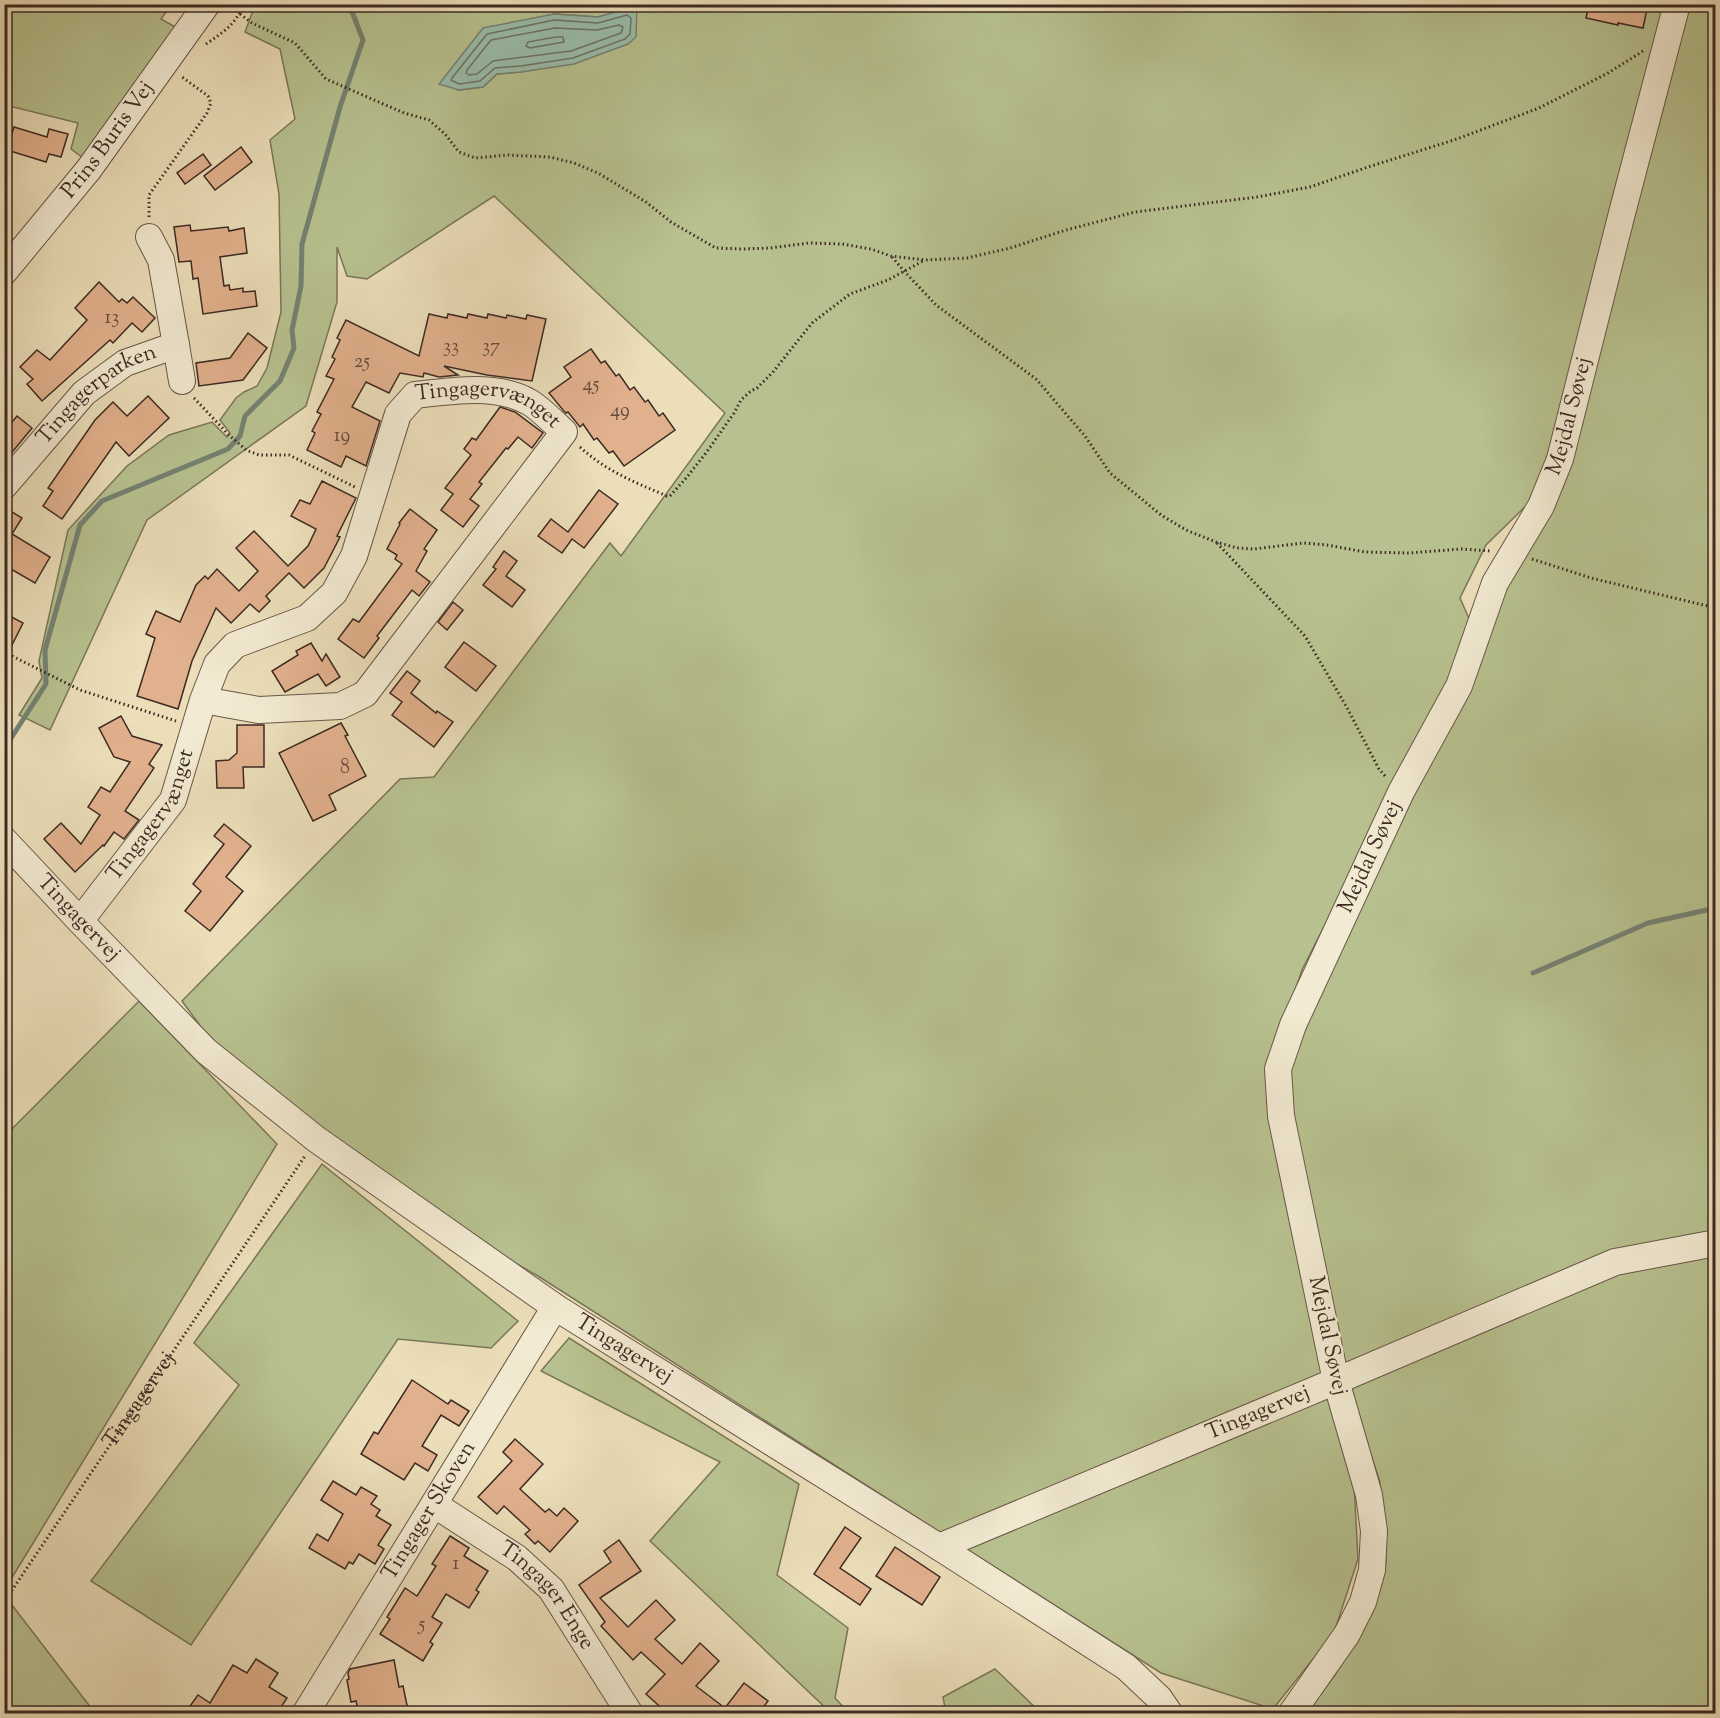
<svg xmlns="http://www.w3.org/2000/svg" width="1720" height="1718" viewBox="0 0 1720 1718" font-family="'Sorts Mill Goudy',serif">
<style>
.green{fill:#b7c18f;stroke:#7a7659;stroke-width:1.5;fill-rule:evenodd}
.water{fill:#99bda9;stroke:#758273;stroke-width:1.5}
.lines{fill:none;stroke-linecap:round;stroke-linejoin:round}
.shore{stroke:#6c7466;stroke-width:1.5}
.stream{stroke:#758273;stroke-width:5}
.building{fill:#e1b18d;stroke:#3e2a23;stroke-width:1.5}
.minor-casing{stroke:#695748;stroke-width:28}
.path{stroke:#3e2a23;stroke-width:3;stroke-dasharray:1.5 3;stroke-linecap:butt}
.minor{stroke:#f2ead2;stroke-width:26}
.labels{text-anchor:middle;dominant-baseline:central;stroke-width:5;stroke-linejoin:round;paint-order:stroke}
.number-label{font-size:20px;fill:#674c3e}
.street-label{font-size:22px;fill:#3e2a23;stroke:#f2ead2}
</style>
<rect width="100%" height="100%" fill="#ebdeb9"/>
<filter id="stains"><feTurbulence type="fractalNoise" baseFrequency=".00333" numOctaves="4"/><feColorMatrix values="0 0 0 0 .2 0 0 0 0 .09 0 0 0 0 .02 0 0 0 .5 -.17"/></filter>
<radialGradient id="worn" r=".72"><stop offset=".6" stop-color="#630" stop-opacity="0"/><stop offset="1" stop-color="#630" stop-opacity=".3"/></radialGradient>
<g class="green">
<polygon points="4,5 171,5 161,19 177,28 83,158 71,149 78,123 5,105"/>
<path d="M 255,5 L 1668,5 L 1552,454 L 1532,500 L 1486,545 L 1460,598 L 1471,623 L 1452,676 L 1302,970 L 1269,1067 L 1354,1484 L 1358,1559 L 1334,1633 L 1273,1709 L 1161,1673 L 538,1276 L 482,1244 L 327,1132 L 212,1042 L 182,1001 L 400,779 L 434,777 L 610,543 L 621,556 L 725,413 L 494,196 L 367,279 L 347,276 L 337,247 L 337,302 L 306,406 L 147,520 L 50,730 L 19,715 L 42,678 L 39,661 L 68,530 L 127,466 L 169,435 L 212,422 L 227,437 L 230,433 L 220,420 L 236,398 L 244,392 L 257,386 L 267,368 L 281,312 L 279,194 L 270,140 L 295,119 L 280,49 L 245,32 ZM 637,7 L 521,72 L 497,74 L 483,87 L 459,90 L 554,14 L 598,17 Z"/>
<polygon points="1686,5 1715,5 1715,1713 1304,1713 1313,1704 1335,1675 1370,1613 1386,1563 1380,1482 1340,1363 1287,1091 1293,1045 1369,884 1432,760 1496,593 1529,541"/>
<polygon points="139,1001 277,1144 5,1589 5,1136"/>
<polygon points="322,1164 518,1321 491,1348 398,1339 191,1645 91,1581 239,1385 194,1343"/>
<polygon points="569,1338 799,1484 777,1575 848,1628 835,1698 849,1713 831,1713 650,1541 720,1462 541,1371"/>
<polygon points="4,1596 5,1596 95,1713 5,1713"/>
<polygon points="995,1669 1041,1713 946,1713 943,1697"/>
</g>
<polygon class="water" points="637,6 636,37 628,44 574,64 521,72 497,74 483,87 459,90 439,84 483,28 554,14 598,17"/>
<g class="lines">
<g class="shore">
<polygon points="627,15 631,18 630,34 625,39 573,58 521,66 495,68 480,81 459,84 451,80 452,78 487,34 554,20 598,23"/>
<polygon points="619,25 623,27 621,33 571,51 493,61 477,74 469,75 466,73 467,70 491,40 555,28 597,30"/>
<polygon points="556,37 563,37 564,42 530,48 526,46 528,42"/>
</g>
<g class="stream">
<polyline points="4,749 46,684 45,650 80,525 102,501 228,449 240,436 245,416 280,381 294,348 292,330 301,286 302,244 340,107 363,40 349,4"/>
<polyline points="1533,973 1648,923 1716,908"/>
</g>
</g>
<g class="building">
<polygon points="1589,4 1648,4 1643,28 1618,23 1618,25 1586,18"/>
<polygon points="14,127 47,137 49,129 68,134 61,157 49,154 46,162 7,150"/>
<polygon points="241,147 252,162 215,190 204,176"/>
<polygon points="203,154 211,165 185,184 177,173"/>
<polygon points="190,225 191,231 228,227 229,231 244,228 247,253 220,257 224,286 229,285 230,290 243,288 243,292 255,291 257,306 203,314 198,278 193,279 191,261 179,262 174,227"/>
<polygon points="99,282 119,302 122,299 127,303 133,297 155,318 142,332 132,323 113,343 110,340 42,401 27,384 33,379 20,367 37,350 50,360 87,320 75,308"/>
<polygon points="429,314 447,318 448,314 467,318 468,314 487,318 488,314 506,318 507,315 526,319 527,315 546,319 532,381 487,375 444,366 458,375 439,377 424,373 423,377 400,373 389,393 366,382 352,407 380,421 366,466 346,456 341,467 307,450 315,433 312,431 321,414 317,412 334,379 326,376 335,359 332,357 340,340 337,338 346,320 419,356"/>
<polygon points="248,333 267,348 243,380 199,386 196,363 230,358"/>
<polygon points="591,349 601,363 605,361 616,376 619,374 630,390 634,387 645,402 648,400 659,416 663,413 675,430 624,466 613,451 609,453 597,438 594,440 583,424 580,427 568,412 566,413 563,410 549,393 571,377 564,367"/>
<polygon points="148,396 169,418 129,456 116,442 62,519 43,506 53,491 48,488 95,420 113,402 127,416"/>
<polygon points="500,407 515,412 543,433 532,448 518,437 508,449 506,448 479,482 482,484 470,499 479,506 463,527 441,510 453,494 445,488 471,455 464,449 472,438 476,440"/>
<polygon points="17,416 32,428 4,462 4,432"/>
<polygon points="322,481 356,498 337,536 340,537 324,568 304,588 289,573 266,596 270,601 259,612 250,604 231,623 216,608 192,661 178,709 137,696 155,638 146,634 156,611 180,622 196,585 205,576 208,579 217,569 239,591 258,571 236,548 254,531 288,566 308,546 316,529 291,516 300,500 310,504"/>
<polygon points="599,490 618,504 584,548 572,539 562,553 538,536 551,519 568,532"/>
<polygon points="4,507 22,518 12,534 50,557 35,583 4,565"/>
<polygon points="410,509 437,530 424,549 427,551 416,571 430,582 419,596 412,590 377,636 379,638 364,658 338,639 353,619 359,622 402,564 395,559 397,555 387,549 400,524 399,523"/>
<polygon points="504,551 517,561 506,576 525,590 512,607 483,585 496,569 493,567"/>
<polygon points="453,602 463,610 447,630 438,622"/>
<polygon points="4,613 23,623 4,661"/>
<polygon points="464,642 496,666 476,691 445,667"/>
<polygon points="311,643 322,661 326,654 340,677 326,686 318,674 285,692 272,671 298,655 296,651"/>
<polygon points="407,671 420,681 411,693 436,713 437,711 453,722 434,747 392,715 402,702 390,693"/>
<polygon points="121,716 132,736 162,745 149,764 154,768 125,811 139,820 124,839 114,832 104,846 103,845 75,872 44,839 61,823 81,844 100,815 88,807 101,787 110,792 130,762 114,757 99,728"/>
<polygon points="341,723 348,735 345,736 366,776 329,795 336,810 313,821 279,753"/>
<polygon points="237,725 264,725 264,767 243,767 244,788 217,788 216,761 229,760 237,753"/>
<polygon points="224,824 251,846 226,877 243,891 210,931 185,911 201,891 193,884 224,844 214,836"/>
<polygon points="412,1380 448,1404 451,1400 469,1411 459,1426 441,1415 422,1446 437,1455 428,1471 415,1463 404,1480 361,1454 374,1432 378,1434"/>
<polygon points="515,1439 543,1464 520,1489 545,1512 549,1509 557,1516 564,1508 578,1521 550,1552 538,1541 535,1544 525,1534 530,1530 504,1506 497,1514 478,1497 512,1461 503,1452"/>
<polygon points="333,1481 356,1495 361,1487 377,1496 371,1504 380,1510 376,1516 391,1525 378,1545 384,1549 375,1564 359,1554 353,1564 349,1562 345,1569 309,1548 317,1534 328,1541 343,1514 321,1500"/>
<polygon points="845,1527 861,1538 840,1568 871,1589 860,1605 814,1574"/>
<polygon points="450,1536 469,1548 464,1556 488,1571 476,1590 479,1592 469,1608 446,1594 432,1617 442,1623 430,1642 433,1644 423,1661 380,1634 390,1619 387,1617 405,1588 417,1596 436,1566 432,1564"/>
<polygon points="619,1540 641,1571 600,1598 628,1627 656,1600 675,1620 655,1639 682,1664 700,1643 719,1661 696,1686 725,1708 744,1683 768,1701 759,1713 667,1713 646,1694 665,1674 641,1652 633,1660 601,1626 605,1622 579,1585 611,1562 604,1551"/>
<polygon points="895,1547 940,1577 922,1605 876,1576"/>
<polygon points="256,1659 278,1673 269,1687 287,1698 277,1713 185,1713 198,1695 210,1703 233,1665 247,1673"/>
<polygon points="394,1660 399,1687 403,1686 408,1710 391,1713 359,1713 356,1701 351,1702 347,1680 349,1679 348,1673 350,1669"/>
</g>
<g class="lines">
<g class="minor-casing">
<g id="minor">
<path id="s2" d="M 4,272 L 89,169 L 207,4"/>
<polyline points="176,345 182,381"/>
<path id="s3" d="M 4,486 L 84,393 L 125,363 L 176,345 L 161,260 L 149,237"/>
<path id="s4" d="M 4,840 L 80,921 L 206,1051 L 316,1139 L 555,1307 L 939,1547 L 1126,1667 L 1159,1698 L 1170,1714"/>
<path id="s5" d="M 80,921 L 173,800 L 203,700 L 217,664 L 235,645 L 307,618 L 334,593 L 354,556 L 398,414 L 415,395 C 451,391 496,383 529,402 C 540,408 554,423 564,432 L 365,694 L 340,706 L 259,710 L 203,700"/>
<path id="s6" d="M 435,1505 L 517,1558 L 551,1589 L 630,1714"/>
<path id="s7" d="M 939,1547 L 1336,1381 L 1615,1262 L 1716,1243"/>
<path id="s8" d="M 305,1714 L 555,1307"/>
<path id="s9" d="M 1291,1714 L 1347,1634 L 1363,1602 L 1372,1570 L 1374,1531 L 1369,1495 L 1336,1381 L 1281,1116 L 1278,1069 L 1293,1025 L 1401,792 L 1459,686 L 1495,583 L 1541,506 L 1560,459 L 1622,213 L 1677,4"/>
</g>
</g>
<g class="path">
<polyline points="240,14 252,23 295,43 326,79 404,113 429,120 445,134 459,152 475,158 508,155 550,157 574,163 598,173 646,202 671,222 716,248 742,249 770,248 809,243 842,244 871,249 891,256 925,260 967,258 1010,248 1066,230 1135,212 1257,197 1310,187 1368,167 1457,139 1539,108 1608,73 1643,51"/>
<path d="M 206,44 C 222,33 237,24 243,4"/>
<polyline points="149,217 149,195 207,113 211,103 208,96 182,77"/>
<polyline points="892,257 904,271 936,305 1036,379 1085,436 1110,473 1161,515 1186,530 1216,542 1237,548 1254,549 1303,543 1327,545 1365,552 1409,553 1461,549 1491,551"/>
<polyline points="4,299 11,291"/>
<polyline points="194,398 229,435 246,450 259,455 289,455 355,487"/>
<path d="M 580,447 C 606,471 634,482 667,496 L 670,496 L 687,477 L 706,453 L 734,413 L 741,400 L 751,391 L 757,388 L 773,372 L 812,323 L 850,294 L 888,280 L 923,261"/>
<polyline points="1217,543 1305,636 1346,706 1379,769 1386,777"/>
<polyline points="1532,559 1591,578 1716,608"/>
<polyline points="4,652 80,690 176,721"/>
<path id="s1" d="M 4,1602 L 305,1156"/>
</g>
<use href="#minor" class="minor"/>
</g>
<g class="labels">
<g class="number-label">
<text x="112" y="318">13</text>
<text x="451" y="347">33</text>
<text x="491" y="347">37</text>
<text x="362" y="362">25</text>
<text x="591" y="385">45</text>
<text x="620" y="411">49</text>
<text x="342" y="436">19</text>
<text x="345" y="768">8</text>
<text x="456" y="1564">1</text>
<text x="422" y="1625">5</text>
</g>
<g class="street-label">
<text stroke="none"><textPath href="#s2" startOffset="168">Prins Buris Vej</textPath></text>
<text stroke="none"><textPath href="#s3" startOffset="132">Tingagerparken</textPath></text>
<text stroke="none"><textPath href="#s9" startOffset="1396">Mejdal Søvej</textPath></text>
<text stroke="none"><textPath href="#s5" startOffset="728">Tingagervænget</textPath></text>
<text stroke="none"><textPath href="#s5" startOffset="129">Tingagervænget</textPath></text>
<text stroke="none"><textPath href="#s9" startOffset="910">Mejdal Søvej</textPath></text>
<text stroke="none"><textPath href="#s4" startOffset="108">Tingagervej</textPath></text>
<text transform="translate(1327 1336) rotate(78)">Mejdal Søvej</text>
<text stroke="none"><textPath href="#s4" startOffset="806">Tingagervej</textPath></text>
<text stroke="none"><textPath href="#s1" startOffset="243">Tingagervej</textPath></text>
<text stroke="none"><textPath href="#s7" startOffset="346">Tingagervej</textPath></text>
<text stroke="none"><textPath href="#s8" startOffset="238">Tingager Skoven</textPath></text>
<text stroke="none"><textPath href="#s6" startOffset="146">Tingager Enge</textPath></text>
</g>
</g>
<rect width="1720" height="1718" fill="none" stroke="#ebdeb9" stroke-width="24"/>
<rect x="6" y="6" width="1708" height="1706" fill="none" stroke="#3e2a23" stroke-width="3"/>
<rect x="12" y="12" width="1696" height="1694" fill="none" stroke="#3e2a23" stroke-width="1.5"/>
<rect width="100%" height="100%" filter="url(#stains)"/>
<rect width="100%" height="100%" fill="url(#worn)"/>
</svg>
